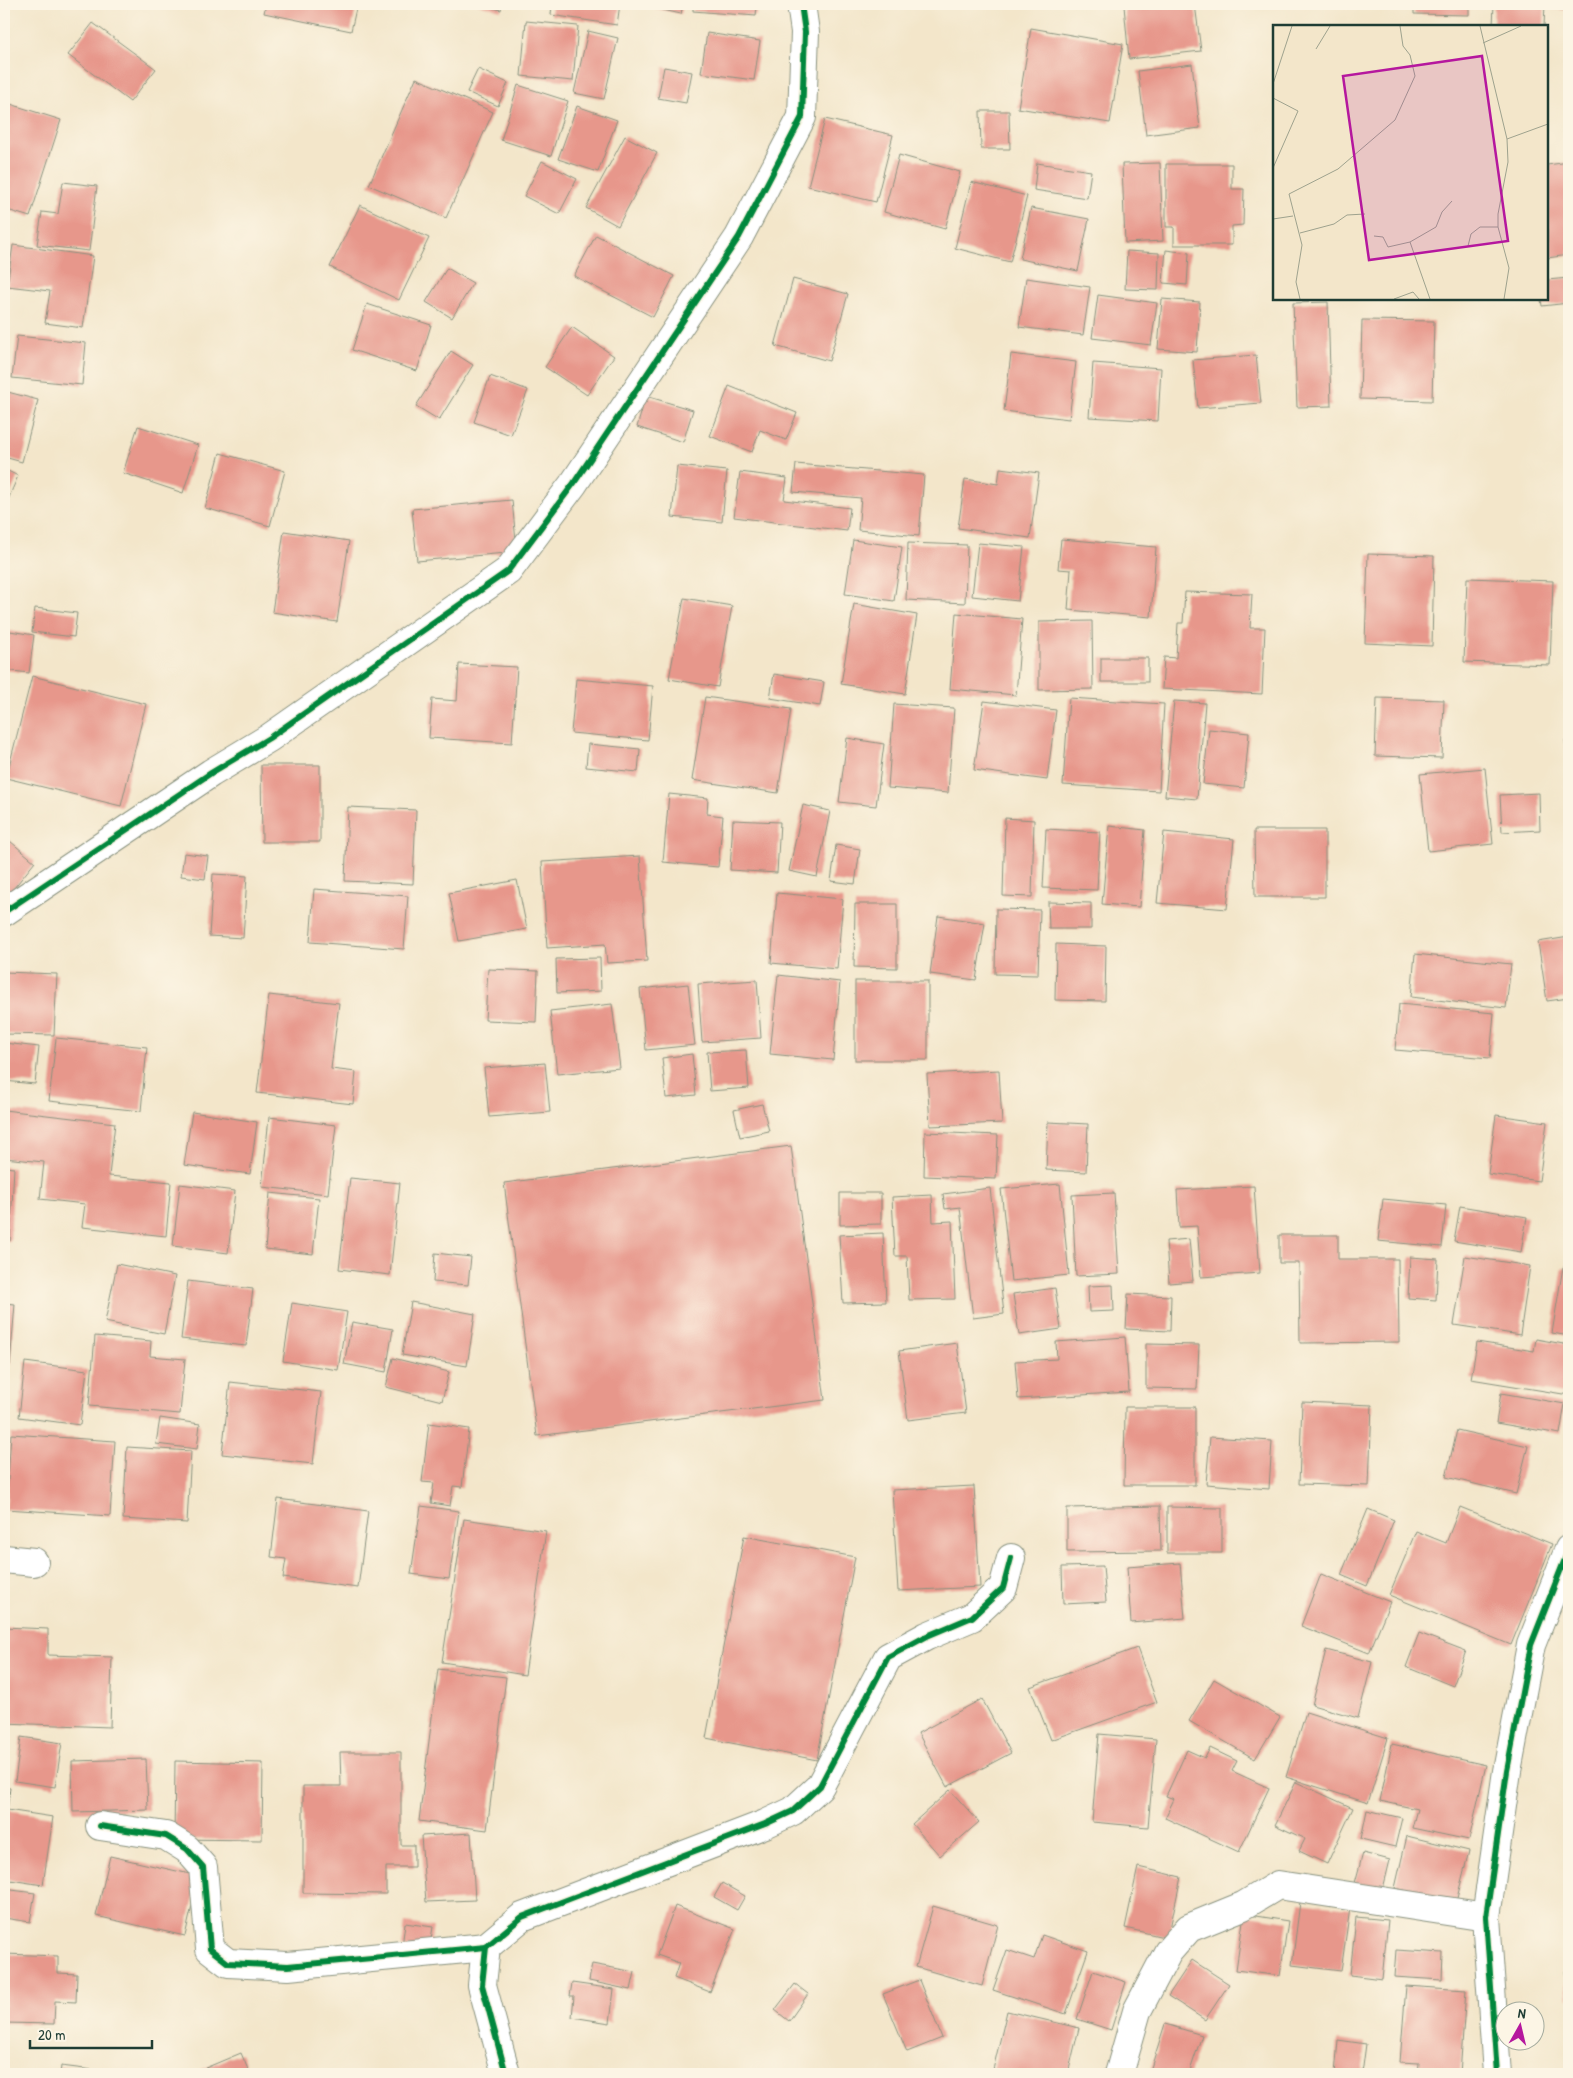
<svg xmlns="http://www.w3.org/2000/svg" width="1573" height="2078" viewBox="0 0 1573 2078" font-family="'Patrick Hand',sans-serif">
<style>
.building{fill:#e7978b}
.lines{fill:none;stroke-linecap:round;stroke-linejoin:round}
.street-casing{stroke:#89927f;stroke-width:30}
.secondary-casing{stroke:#89927f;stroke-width:30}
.street{stroke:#fff;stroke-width:28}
.secondary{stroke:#fff;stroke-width:28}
.cycleway-casing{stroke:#fcf5e5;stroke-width:9}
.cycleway{stroke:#00873e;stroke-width:6}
.inset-road{fill:none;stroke:#9ea28e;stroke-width:1}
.view{fill:#b5179e;fill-opacity:0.15;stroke:#b5179e;stroke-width:2.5}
.inset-edge{fill:none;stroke:#1f3d34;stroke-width:2.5}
</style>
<rect width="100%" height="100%" fill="#fcf5e5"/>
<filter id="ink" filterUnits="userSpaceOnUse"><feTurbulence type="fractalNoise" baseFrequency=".02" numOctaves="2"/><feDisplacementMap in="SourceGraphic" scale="10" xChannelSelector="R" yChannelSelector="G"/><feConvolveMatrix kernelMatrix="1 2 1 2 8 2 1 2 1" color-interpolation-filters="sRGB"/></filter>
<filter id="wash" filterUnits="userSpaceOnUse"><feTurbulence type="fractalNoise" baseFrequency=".0096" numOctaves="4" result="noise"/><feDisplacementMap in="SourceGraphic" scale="20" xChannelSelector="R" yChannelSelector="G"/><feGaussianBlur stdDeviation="1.12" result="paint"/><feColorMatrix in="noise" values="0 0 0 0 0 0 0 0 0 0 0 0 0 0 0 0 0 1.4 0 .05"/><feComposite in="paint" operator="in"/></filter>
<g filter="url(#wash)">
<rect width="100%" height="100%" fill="#f3e6ca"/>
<g id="blocks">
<g class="building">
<polygon points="266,4 357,4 351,31 264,13"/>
<polygon points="478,4 502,4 501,10"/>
<polygon points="552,4 620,4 617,25 551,15"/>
<polygon points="636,4 683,4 681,14"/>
<polygon points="693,4 757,4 756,16 693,11"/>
<polygon points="1144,4 1195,4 1201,51 1129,59 1124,6"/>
<polygon points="1414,4 1469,4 1469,15 1414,14"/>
<polygon points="1494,4 1545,4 1544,26 1493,26"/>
<polygon points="1552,4 1569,4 1569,10 1551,9"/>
<polygon points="526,21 578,26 573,81 521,76"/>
<polygon points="93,23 156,69 130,102 68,55"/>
<polygon points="1031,28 1123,44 1110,123 1018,108"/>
<polygon points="588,31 618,38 604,99 574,93"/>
<polygon points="707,33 760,41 754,80 701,73"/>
<polygon points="1192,64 1200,128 1146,135 1138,71"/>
<polygon points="664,67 692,72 686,103 658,98"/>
<polygon points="478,69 508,83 498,106 467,92"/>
<polygon points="416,78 493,112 446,218 369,185"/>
<polygon points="518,85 568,101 551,156 501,140"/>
<polygon points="4,102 61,120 30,217 4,209"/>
<polygon points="577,106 617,120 598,172 558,159"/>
<polygon points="980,111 1009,111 1010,149 981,149"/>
<polygon points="825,119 893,135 876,202 808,186"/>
<polygon points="625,136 657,153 618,226 586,208"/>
<polygon points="899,155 960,172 945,229 884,212"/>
<polygon points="542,161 577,179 559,214 524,196"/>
<polygon points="1569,162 1569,255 1547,258 1547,165"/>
<polygon points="1037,163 1091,171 1087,198 1034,190"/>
<polygon points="1160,163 1163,241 1125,243 1122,164"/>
<polygon points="1166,164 1232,164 1232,189 1244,189 1243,225 1232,226 1232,245 1174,245 1174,227 1166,227"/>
<polygon points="63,182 97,186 89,251 37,245 42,212 58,214"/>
<polygon points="971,182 1027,196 1010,262 955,248"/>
<polygon points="360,205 429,238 399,300 330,267"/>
<polygon points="1031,208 1089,219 1078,271 1020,259"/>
<polygon points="596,235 674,276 653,317 574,276"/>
<polygon points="13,245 93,256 83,328 45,323 50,291 7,286"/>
<polygon points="1166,250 1189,253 1187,285 1163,283"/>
<polygon points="1127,251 1159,253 1158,290 1125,289"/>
<polygon points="447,268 473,283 452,318 426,302"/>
<polygon points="1026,278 1090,287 1083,335 1019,327"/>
<polygon points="1569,278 1569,303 1542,306 1541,299 1547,299 1547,280"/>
<polygon points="793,279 848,294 829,361 775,346"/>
<polygon points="1098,295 1157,303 1151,345 1092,338"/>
<polygon points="1162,299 1200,302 1197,352 1158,349"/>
<polygon points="1328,302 1331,406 1297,407 1293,303"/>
<polygon points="367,304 431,325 417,371 352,350"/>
<polygon points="1362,320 1434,321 1432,401 1360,399"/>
<polygon points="572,327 614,356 587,395 545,367"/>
<polygon points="17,336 86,343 82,385 12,378"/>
<polygon points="451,351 473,365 439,420 416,406"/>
<polygon points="1011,354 1076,362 1069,419 1004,411"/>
<polygon points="1256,355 1261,403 1198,408 1193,360"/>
<polygon points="1093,363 1161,368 1158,421 1089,417"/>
<polygon points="490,376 528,390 511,435 474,422"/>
<polygon points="729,386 797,413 786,440 760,430 752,452 710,436"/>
<polygon points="4,391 38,400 22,462 4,457"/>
<polygon points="646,396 693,410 683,442 637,427"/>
<polygon points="138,426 198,445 183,493 123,473"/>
<polygon points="220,453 285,471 270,526 205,508"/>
<polygon points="796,464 924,475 919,536 858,530 861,498 793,492"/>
<polygon points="677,466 727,471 722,522 672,517"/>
<polygon points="1000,468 1039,473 1030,538 958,528 965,479 998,484"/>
<polygon points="4,469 18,476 4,509"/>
<polygon points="740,472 787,478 784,500 850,508 847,531 734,517"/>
<polygon points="512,500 517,552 417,561 412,509"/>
<polygon points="284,531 349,541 337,622 272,612"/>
<polygon points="1061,539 1156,547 1151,617 1068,610 1071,570 1058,569"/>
<polygon points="853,540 902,547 894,601 845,594"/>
<polygon points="908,543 967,545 965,603 906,600"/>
<polygon points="978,543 1024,547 1018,601 972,596"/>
<polygon points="1368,554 1434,556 1432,646 1365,643"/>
<polygon points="1467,578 1553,581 1550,665 1464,662"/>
<polygon points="1185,592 1252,594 1250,628 1265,628 1262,694 1162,689 1164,657 1176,658 1178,623 1183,623"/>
<polygon points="684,598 732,606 718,687 669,679"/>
<polygon points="854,604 917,615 905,694 841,684"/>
<polygon points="35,608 77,613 74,637 32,632"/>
<polygon points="956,613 1022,619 1016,695 950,689"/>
<polygon points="1092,621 1093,689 1039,690 1039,622"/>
<polygon points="10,631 34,635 29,673 4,670"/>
<rect x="1101" y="658" width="47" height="24"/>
<polygon points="459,664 517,667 512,743 429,738 432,699 457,701"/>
<polygon points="774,674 824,682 820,706 770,698"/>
<polygon points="32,676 146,704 121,806 6,778"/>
<polygon points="576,679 653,686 648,740 571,733"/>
<polygon points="705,697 791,709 778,793 692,780"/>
<polygon points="1069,698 1164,704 1159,791 1063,785"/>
<polygon points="1377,698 1444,700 1442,758 1375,756"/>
<polygon points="984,701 1056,710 1047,780 974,770"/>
<polygon points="1174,701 1205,703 1197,799 1165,796"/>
<polygon points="894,704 954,708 948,793 888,788"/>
<polygon points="1209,729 1249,733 1244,788 1203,784"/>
<polygon points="847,738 884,744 876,806 839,802"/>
<polygon points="1565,740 1569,740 1569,771 1568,771"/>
<polygon points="588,744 640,749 638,772 586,767"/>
<polygon points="261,765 320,765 320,842 262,842"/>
<polygon points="1485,768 1493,844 1428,851 1420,774"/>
<polygon points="1539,793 1540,830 1502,832 1500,795"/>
<polygon points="669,794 708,798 707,814 723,816 718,867 663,862"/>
<polygon points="803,805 830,811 817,877 789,871"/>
<polygon points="348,807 416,810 413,884 345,881"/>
<polygon points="1005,818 1034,820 1032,897 1003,896"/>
<polygon points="733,820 780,822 777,873 730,870"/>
<polygon points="1109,826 1145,830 1139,907 1102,904"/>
<polygon points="1046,829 1100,832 1097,890 1043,888"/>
<polygon points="1254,830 1325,830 1325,897 1255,897"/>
<polygon points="1164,832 1234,839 1227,909 1157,903"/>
<polygon points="4,836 35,862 9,894 4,890"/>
<polygon points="836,845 860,849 855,884 831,881"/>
<polygon points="184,853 208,856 205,879 181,876"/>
<polygon points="640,856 647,961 607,963 605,944 547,948 542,862"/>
<polygon points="213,874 247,876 243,938 209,936"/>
<polygon points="517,880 527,929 459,941 449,893"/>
<polygon points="314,889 408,896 404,949 310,942"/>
<polygon points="777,893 843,899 837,969 771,963"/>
<polygon points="1048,902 1091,903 1091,929 1049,929"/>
<polygon points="855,904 897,904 897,968 854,967"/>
<polygon points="996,909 1040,910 1038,975 995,974"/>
<polygon points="938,916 985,923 976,980 930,974"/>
<polygon points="1569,937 1569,998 1547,1001 1538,942"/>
<polygon points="1056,944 1106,946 1105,1001 1055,1000"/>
<polygon points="1415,954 1511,964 1506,1008 1411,997"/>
<polygon points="600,958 601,991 557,993 556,959"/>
<polygon points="488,969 538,971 536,1022 485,1020"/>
<polygon points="4,972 57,974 54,1035 4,1034"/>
<polygon points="778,975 840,982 833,1060 770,1054"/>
<polygon points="757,980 761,1038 702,1042 698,984"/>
<rect x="855" y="981" width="73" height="79"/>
<polygon points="688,984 695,1045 646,1050 640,989"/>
<polygon points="269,995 339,1003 331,1069 356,1072 353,1104 257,1093"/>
<polygon points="612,1004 620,1068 557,1074 550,1011"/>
<polygon points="1399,1004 1494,1013 1490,1058 1395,1050"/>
<polygon points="56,1038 147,1047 141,1111 49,1101"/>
<polygon points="4,1043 39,1047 35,1084 4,1081"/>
<polygon points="746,1050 749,1088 710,1091 707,1052"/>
<polygon points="692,1054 696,1095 666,1098 662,1058"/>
<polygon points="545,1063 550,1112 489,1117 484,1068"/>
<polygon points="999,1070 1002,1123 930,1126 927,1074"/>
<polygon points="762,1104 769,1131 740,1137 734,1110"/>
<polygon points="4,1110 115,1123 109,1176 171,1182 166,1236 82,1227 85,1204 40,1199 44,1162 4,1158"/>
<polygon points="192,1112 257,1122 250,1174 184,1165"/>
<polygon points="1496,1115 1547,1122 1539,1181 1488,1174"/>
<polygon points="269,1117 336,1125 328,1194 262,1187"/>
<polygon points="1048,1122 1088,1124 1086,1172 1046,1170"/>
<polygon points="925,1132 998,1135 996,1179 924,1176"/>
<polygon points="791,1146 825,1400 537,1436 504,1183"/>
<polygon points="4,1167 14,1168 10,1241 4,1241"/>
<polygon points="350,1178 400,1183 390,1275 339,1269"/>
<polygon points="180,1184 235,1191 228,1253 173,1246"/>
<polygon points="1060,1184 1069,1275 1011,1281 1001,1189"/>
<polygon points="1254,1186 1260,1273 1201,1277 1197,1226 1179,1227 1177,1190"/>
<polygon points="990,1188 1004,1314 973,1318 960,1207 945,1209 943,1194"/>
<polygon points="270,1193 319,1198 313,1254 265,1249"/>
<polygon points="840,1193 881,1193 881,1224 840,1225"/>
<polygon points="1114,1193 1119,1274 1076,1276 1072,1195"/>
<polygon points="932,1195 933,1222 952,1221 955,1299 909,1300 907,1256 895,1256 892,1197"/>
<polygon points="1383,1199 1446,1205 1442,1247 1378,1241"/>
<polygon points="1460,1206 1527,1217 1521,1252 1454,1241"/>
<polygon points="883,1233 886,1302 843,1303 839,1235"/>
<polygon points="1279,1235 1338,1235 1338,1259 1398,1259 1399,1342 1300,1343 1299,1263 1279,1263"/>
<polygon points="1189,1239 1193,1281 1169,1283 1166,1241"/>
<polygon points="435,1253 471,1257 468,1285 433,1282"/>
<polygon points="1465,1256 1530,1266 1520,1335 1454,1325"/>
<polygon points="1410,1257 1438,1259 1436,1300 1408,1298"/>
<polygon points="117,1264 175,1276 164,1334 105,1322"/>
<polygon points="1563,1267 1569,1268 1569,1336 1552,1333"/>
<polygon points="188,1281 253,1289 246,1346 181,1339"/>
<polygon points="1113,1285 1114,1311 1089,1312 1088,1286"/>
<polygon points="1055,1288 1061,1329 1019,1335 1013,1294"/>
<polygon points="1128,1294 1171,1296 1170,1331 1126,1329"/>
<polygon points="411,1302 475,1314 467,1366 402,1355"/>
<polygon points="4,1303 15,1304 10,1365 4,1364"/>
<polygon points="292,1303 347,1312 338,1370 283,1361"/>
<polygon points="352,1322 393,1329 386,1372 344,1364"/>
<polygon points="95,1336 151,1341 150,1356 185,1359 180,1414 89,1406"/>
<polygon points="1125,1337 1129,1392 1018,1399 1015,1361 1057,1359 1056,1342"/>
<polygon points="1536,1339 1569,1345 1569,1395 1471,1379 1477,1342 1534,1351"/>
<polygon points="957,1343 966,1413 908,1420 899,1351"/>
<polygon points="1146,1344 1199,1345 1197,1389 1146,1388"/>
<polygon points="393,1358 449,1372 442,1401 386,1387"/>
<polygon points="25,1362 87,1370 80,1425 19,1417"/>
<polygon points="230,1382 321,1392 313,1464 222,1454"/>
<polygon points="1501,1393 1565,1404 1560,1434 1496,1423"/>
<polygon points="1302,1402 1372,1405 1369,1486 1299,1484"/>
<polygon points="1125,1407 1195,1407 1195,1485 1124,1485"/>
<polygon points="160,1418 200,1424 197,1449 156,1444"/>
<polygon points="429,1423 469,1429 462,1487 453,1486 450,1506 431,1503 434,1483 422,1482"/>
<polygon points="1457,1430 1528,1446 1516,1494 1446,1477"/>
<polygon points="11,1434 115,1441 110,1516 6,1509"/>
<polygon points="1210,1437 1272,1441 1269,1489 1206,1484"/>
<polygon points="127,1447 191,1451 187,1523 123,1519"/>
<polygon points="974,1486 980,1587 898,1591 892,1490"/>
<polygon points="278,1499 368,1511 358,1588 283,1578 286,1559 271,1557"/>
<polygon points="421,1506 459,1511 449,1579 411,1574"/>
<polygon points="1160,1506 1161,1551 1067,1552 1067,1508"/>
<polygon points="1167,1507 1222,1508 1222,1553 1167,1553"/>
<polygon points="1460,1507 1552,1544 1511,1645 1389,1595 1416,1531 1446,1543"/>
<polygon points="1368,1509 1394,1520 1367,1586 1341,1575"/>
<polygon points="464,1519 546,1531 525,1675 442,1662"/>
<polygon points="744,1536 855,1557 817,1760 706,1738"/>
<polygon points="1180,1563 1185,1618 1131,1623 1127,1567"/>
<polygon points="1103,1566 1106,1602 1063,1604 1062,1567"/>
<polygon points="1321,1574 1390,1602 1369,1653 1301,1626"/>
<polygon points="4,1627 48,1629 48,1655 112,1657 110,1727 4,1723"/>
<polygon points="1419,1633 1466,1651 1453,1686 1406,1667"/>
<polygon points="1137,1648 1157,1702 1051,1740 1030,1687"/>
<polygon points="1326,1650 1372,1662 1358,1718 1312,1705"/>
<polygon points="438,1669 506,1677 487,1830 419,1821"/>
<polygon points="1214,1679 1280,1717 1255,1759 1189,1721"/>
<polygon points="982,1699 1011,1753 947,1787 918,1733"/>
<polygon points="1306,1712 1388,1738 1368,1803 1286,1777"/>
<polygon points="1099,1734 1156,1739 1148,1827 1092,1822"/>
<polygon points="21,1737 62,1743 55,1787 15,1781"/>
<polygon points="1392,1744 1486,1765 1469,1840 1412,1828 1417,1809 1380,1801"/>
<polygon points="1210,1748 1237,1761 1232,1771 1269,1788 1239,1852 1165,1818 1174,1799 1166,1796 1187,1750 1205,1758"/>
<polygon points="340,1752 401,1752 401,1845 414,1845 414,1867 386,1867 386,1894 303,1893 303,1786 341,1786"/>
<polygon points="146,1759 148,1810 73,1812 72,1761"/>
<polygon points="175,1761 263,1763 262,1840 174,1839"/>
<polygon points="1296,1782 1353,1808 1327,1864 1299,1851 1305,1839 1275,1825"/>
<polygon points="4,1787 10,1788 7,1810 53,1817 43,1885 4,1879"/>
<polygon points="950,1790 979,1822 940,1856 912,1824"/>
<polygon points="1367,1810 1402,1818 1395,1847 1361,1839"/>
<polygon points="471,1833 475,1900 426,1902 421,1836"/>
<polygon points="1407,1836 1469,1851 1456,1902 1395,1888"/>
<polygon points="1363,1853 1390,1860 1383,1889 1355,1883"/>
<polygon points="110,1856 199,1876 185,1936 96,1916"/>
<polygon points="1138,1867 1181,1877 1168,1938 1125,1928"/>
<polygon points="722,1883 745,1896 737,1910 714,1897"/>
<polygon points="4,1889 35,1893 30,1922 4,1918"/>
<polygon points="1300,1902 1350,1908 1341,1971 1292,1965"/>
<polygon points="675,1906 735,1929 710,1992 674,1978 679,1963 657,1955"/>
<polygon points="933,1906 998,1925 982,1986 916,1967"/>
<polygon points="1244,1914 1288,1921 1280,1976 1236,1970"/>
<polygon points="1356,1917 1388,1920 1382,1979 1350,1975"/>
<polygon points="405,1923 433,1927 429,1951 402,1947"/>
<polygon points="1042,1935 1088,1951 1066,2014 993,1990 1007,1950 1034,1959"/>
<polygon points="1396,1950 1443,1953 1442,1980 1394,1977"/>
<polygon points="4,1954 58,1956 58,1973 77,1974 76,2002 55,2001 54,2024 4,2023"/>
<polygon points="1192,1960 1229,1984 1205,2020 1168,1996"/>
<polygon points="592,1964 635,1972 631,1990 589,1981"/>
<polygon points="1093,1971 1126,1982 1111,2030 1077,2019"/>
<polygon points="1565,1971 1569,1971 1569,1999 1568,1999"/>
<polygon points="919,1980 942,2038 907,2052 883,1994"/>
<polygon points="572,1983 614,1989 610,2023 572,2017 574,1996 570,1996"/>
<polygon points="795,1984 808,1994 789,2021 775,2010"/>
<polygon points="1406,1986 1466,1990 1460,2074 1418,2074 1419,2063 1400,2062"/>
<polygon points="1007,2011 1079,2028 1068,2074 992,2074"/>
<polygon points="1165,2024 1202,2035 1189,2074 1149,2074"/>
<polygon points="1338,2040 1366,2044 1362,2074 1335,2074"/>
<polygon points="241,2053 250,2074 191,2074"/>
<polygon points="61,2066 117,2073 117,2074 60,2074"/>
</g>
</g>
</g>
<g filter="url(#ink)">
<use href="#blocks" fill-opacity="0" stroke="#89927f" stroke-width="1"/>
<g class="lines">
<g class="street-casing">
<g id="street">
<polyline points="4,912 211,773 269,738 508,571 574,483 739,237 802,117 805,32 801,4"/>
<polyline points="4,1559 34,1562"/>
<polyline points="100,1826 166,1836 187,1849 203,1867 210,1949 228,1963 288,1966 486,1947"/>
<polyline points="506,2074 482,1985 486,1947 522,1917 765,1824 793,1811 820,1786 888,1657 927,1636 972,1617 1003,1588 1011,1558"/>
<polyline points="1119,2074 1137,2011 1168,1952 1189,1928 1243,1906 1278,1885 1486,1917"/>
</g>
</g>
<g class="secondary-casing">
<polyline id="secondary" points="1497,2074 1486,1917 1507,1771 1531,1645 1569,1549"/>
</g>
<use href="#street" class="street"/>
<use href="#secondary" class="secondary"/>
<g class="cycleway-casing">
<g id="cycleway">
<polyline points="4,912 211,773 269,738 508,571 574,483 739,237 802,117 805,32 801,4"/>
<polyline points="100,1826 166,1836 187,1849 203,1867 210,1949 228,1963 288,1966 486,1947"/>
<polyline points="506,2074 482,1985 486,1947 522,1917 765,1824 793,1811 820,1786 888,1657 927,1636 972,1617 1003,1588 1011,1558"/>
<polyline points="1497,2074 1486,1917 1507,1771 1531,1645 1569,1549"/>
</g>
</g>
<use href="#cycleway" class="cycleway"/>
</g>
</g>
<g transform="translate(1273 25)">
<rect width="275" height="275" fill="#f3e6ca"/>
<path class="inset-road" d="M 207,1 L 234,114 L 235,137 L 225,189 L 225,202 L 236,243 L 231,274M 210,18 L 248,1M 43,24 L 57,1M 0,59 L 19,1M 0,73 L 25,86 L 0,143M 234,114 L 275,99M 0,194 L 20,191M 27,208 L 61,199 L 74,190 L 92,189M 101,211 L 110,212 L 115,222 L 137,217M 195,221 L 198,209 L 207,202 L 225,202M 27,274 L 23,257 L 29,220 L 16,169 L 65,144 L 122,95 L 142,51 L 137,30 L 130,21 L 127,1M 121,274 L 140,267 L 146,274M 157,274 L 137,217 L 163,202 L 169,187 L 179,176"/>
<path class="view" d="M 209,31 L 235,216 L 96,235 L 70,51 Z"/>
<rect width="275" height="275" class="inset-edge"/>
</g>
<rect width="1573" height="2078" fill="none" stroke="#fcf5e5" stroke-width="20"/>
<g transform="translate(1520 2026) rotate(8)"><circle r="24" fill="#fcf5e5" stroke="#a4ab9e"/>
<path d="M0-4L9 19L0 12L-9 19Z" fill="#b5179e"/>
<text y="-8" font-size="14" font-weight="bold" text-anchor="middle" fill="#1f3d34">N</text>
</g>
<path d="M30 2040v8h122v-8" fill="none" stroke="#1f3d34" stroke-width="2.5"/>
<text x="38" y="2040" font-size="15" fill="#1f3d34" stroke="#fcf5e5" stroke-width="4" paint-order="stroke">20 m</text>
</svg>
